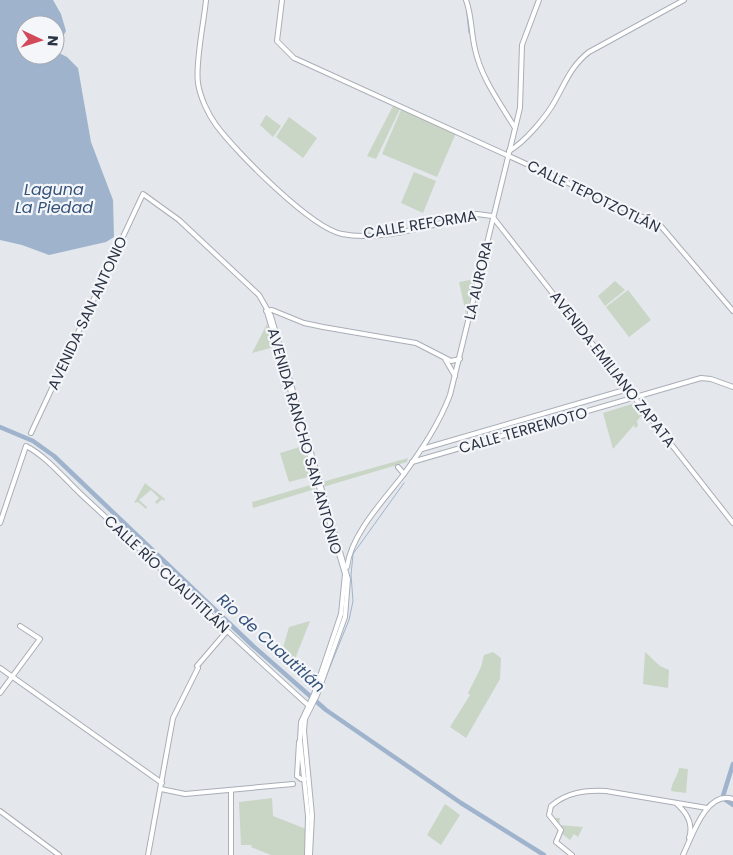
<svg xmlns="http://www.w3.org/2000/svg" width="733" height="855" viewBox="0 0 733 855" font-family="Poppins,sans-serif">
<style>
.green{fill:#c9d6c5}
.water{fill:#9fb4cc}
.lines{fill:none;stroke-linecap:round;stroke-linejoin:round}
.stream{stroke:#9fb4cc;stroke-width:1}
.river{stroke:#9fb4cc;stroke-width:4.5}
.secondary-casing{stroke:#a9aeb7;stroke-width:6}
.secondary{stroke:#fff;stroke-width:4}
.labels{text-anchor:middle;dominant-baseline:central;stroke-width:4.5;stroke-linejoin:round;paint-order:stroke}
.street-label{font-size:15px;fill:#2b3445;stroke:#f4f6f9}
.water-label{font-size:16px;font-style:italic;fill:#34527a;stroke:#f4f6f9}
</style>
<rect width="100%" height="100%" fill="#e4e7ec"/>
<g class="green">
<polygon points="393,106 400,109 376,159 367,156"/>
<polygon points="401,110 456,133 437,177 382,154"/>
<polygon points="266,115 281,126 273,137 260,125"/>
<polygon points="289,117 317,138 303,158 276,137"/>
<polygon points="414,172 436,181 423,213 401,203"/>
<polygon points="475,279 466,314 459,282"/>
<polygon points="615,281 625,290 605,306 598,296"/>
<polygon points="628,290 651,320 629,337 606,307"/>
<polygon points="267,324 274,347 252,353"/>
<polygon points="635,403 645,411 637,421 638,426 635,428 634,425 613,449 603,413"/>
<polygon points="303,446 312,476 289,482 280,453"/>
<polygon points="408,458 407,462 323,487 322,482"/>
<polygon points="145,483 165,499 164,501 162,499 157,504 155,502 159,498 151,490 139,500 147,507 146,509 138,502 134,503"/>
<polygon points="314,484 315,489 253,508 252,502"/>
<polygon points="310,621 293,664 282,651 289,627"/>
<polygon points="493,652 501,658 500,679 466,738 450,727 470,695 468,693 481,667 484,655"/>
<polygon points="645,652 660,666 669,670 668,688 643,684"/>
<path d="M 679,768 L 688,769 L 686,793 L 671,791 C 672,781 678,776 679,768 Z"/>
<polygon points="272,798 273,816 306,829 304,855 271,855 251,847 252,845 241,845 239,802"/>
<polygon points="445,804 460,815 441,845 427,835"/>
<polygon points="550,818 560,818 559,825 583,827 578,837 574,834 570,840 560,832"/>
</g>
<polygon class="water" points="0,0 53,0 61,14 66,31 55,50 55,25 25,25 25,55 55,55 55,51 67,57 78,68 91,142 113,200 114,237 106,242 49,255 22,245 0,240"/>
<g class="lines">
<g class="stream">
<polyline points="466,5 469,33"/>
<polyline points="323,684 349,620 353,601 351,575 353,554 404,483"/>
<polyline points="316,702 318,699"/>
</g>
<g class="river">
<polyline points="0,427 33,441 54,456 253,646 326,710 461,803 544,855"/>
<polyline points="723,796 733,764"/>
<polyline points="724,799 733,805"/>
</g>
<g class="secondary-casing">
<g id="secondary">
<path d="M 206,0 C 204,22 195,63 198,83 C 200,97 208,114 216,125 C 236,152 311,228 342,234 C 383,242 438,223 477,214 L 492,216 L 733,523"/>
<polyline points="282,0 277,41 294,58 660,225 733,311"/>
<path d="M 466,0 C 472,16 471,33 475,49 C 481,78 500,103 515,128"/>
<path d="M 509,151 C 524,143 548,115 556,99 C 566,81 572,65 589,52 L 684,0"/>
<polyline points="266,311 272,310 304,323 323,327 416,343 451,361 460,359"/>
<polyline points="267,312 345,574 341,614 314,694 301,722 300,740 308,816 307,855"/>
<polyline points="445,359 455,376"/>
<polyline points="31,433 143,194 179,220 259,295 271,316 348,579 345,617 317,695 305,719 304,731 312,815 310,855"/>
<polyline points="422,449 628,389"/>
<polyline points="412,462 701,378 711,379 733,387"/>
<polyline points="398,467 404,474"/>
<path d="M 0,523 L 26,446 C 49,458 66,481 85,498 C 160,567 232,637 308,705"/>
<path d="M 347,567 C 351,534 384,500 404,474 C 422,449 439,424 450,395 L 520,108 L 522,45 L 539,0"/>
<polyline points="197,666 227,631"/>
<polyline points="0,668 162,783"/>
<polyline points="0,693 40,639 20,626"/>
<polyline points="299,742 297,776 301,779 305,779"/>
<polyline points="161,789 185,794 293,784"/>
<path d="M 676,803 C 686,812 694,823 689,838"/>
<polyline points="0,811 59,855"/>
<polyline points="148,855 173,718 198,668"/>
<polyline points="231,855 231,790"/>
<path d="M 572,855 L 556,842 L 561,830 L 549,815 L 551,806 C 567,792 586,790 606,791 L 707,808"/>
<path d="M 683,855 C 692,837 706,790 733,799"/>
</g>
</g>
<use href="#secondary" class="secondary"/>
</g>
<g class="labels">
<g class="street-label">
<text transform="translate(594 196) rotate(26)">CALLE TEPOTZOTLÁN</text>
<text transform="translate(420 224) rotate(-9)">CALLE REFORMA</text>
<text transform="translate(478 280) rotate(-77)">LA AURORA</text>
<text transform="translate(87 313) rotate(-65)">AVENIDA SAN ANTONIO</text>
<text transform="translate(613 369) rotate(52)">AVENIDA EMILIANO ZAPATA</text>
<text transform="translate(523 430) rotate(-16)">CALLE TERREMOTO</text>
<text transform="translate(305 441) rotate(74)">AVENIDA RANCHO SAN ANTONIO</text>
<text transform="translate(167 574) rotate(43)">CALLE RÍO CUAUTITLÁN</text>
</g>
<g class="water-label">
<text x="54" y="189">Laguna<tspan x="54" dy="18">La Piedad</tspan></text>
<text transform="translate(271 643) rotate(42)">Rio de Cuautitlán</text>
</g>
</g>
<g transform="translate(40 40) rotate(94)"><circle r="24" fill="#f4f6f9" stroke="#a4a8b1"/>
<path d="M0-4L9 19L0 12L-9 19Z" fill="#d1495b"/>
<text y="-8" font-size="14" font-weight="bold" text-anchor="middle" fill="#2b3445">N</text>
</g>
</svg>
